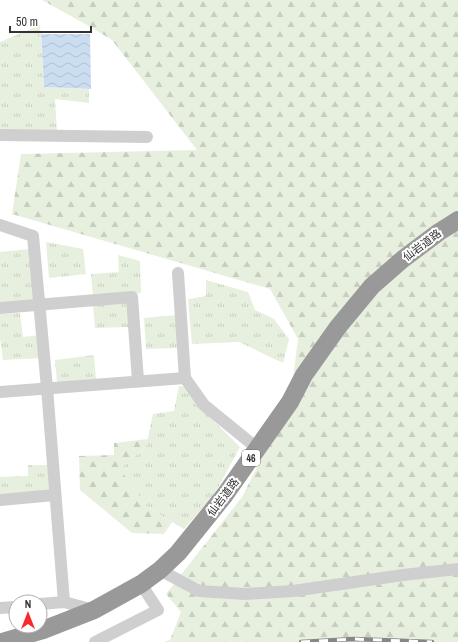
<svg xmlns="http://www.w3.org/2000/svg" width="458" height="642" viewBox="0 0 458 642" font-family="'Archivo Narrow','Noto Sans JP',sans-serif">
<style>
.grass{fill:url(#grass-tufts)}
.forest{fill:url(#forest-firs)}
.water{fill:url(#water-waves)}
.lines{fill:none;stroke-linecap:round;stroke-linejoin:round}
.minor{stroke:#cfcfcf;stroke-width:12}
.highway{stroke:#999;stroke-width:18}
.rail-casing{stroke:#878787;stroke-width:4.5}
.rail{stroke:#fff;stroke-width:3;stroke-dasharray:9;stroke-linecap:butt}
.labels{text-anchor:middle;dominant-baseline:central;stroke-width:4;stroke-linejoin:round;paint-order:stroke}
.shield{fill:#fff;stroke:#707070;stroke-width:1}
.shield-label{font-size:10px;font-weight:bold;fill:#323232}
.street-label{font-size:11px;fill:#323232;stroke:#fff}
</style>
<defs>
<pattern id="grass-tufts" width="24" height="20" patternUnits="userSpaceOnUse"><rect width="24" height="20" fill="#e7f0df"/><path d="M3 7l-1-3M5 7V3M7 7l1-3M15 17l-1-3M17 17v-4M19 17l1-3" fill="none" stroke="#c7cec0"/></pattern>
<pattern id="forest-firs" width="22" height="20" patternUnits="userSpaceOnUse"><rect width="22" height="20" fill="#e7f0df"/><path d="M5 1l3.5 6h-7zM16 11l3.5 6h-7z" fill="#c7cec0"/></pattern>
<pattern id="water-waves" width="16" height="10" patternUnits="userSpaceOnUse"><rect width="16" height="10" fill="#cbdef1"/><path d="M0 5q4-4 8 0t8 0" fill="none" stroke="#afbfcf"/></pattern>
</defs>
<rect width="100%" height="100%" fill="#fff"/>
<g class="grass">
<polygon points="40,25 44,87 89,89 89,103 55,99 57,132 0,131 0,42"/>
<polygon points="46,242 83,249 86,274 49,278"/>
<polygon points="30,249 35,302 0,304 0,252"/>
<polygon points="118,255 140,261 141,293 93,297 91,274 119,272"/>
<polygon points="206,280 248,292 255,310 274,319 289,339 283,363 239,342 192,344 188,299 206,296"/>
<polygon points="128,302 129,327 95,328 93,305"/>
<polygon points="20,313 23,337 40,335 41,358 3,360 0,338 0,314"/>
<polygon points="178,315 179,348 146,349 144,318"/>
<polygon points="94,355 96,379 57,382 55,360"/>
<polygon points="179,386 186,387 202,409 240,447 214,495 184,529 148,508 119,469 146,447 153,414 174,411"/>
<polygon points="28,465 49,465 52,492 0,497 0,477 28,476"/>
</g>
<g class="forest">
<polygon points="42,0 458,0 458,642 164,642 170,640 181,612 166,594 242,497 290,402 298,339 270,289 12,214 21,154 197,150 112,40 94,29"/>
<polygon points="148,439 146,447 120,469 148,508 172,522 164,534 132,533 80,490 79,456 114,455 114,443"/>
</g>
<polygon class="water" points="41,34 90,34 91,89 44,87"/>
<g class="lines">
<g class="minor">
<polyline points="0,135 147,137"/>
<polyline points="0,225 33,236 47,388 64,602"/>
<polyline points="178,273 185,378 204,405 257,448"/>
<polyline points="0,308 132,297 138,381"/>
<polyline points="0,392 185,378"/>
<polyline points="0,500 55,495"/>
<polyline points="160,570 199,591 245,594 293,591 403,575 458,569"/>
<polyline points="40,604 64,602 94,610"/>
<polyline points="0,608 16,607"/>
<polyline points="95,642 158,610 141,584"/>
</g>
<polyline class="highway" points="2,642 43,630 94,610 141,584 160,570 178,553 224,496 290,402 304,375 338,327 372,286 403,259 439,232 458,220"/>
<g class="rail-casing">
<polyline id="rail" points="301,642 354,639 432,642"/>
</g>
<use href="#rail" class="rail"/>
</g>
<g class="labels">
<rect class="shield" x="242" y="450" width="18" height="16" rx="3"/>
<g class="shield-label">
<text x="251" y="458">46</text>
</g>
<g class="street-label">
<text transform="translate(422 245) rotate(-37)">仙岩道路</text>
<text transform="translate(223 497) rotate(-53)">仙岩道路</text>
</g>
</g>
<g transform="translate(28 614)"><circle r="19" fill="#ffffff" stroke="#adadad"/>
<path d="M0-3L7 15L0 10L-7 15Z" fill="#f62a27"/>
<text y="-6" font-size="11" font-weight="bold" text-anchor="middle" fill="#323232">N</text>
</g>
<path d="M10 26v6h81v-6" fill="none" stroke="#323232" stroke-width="2"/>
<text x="16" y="26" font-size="12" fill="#323232" stroke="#ffffff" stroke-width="3" paint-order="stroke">50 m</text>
</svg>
